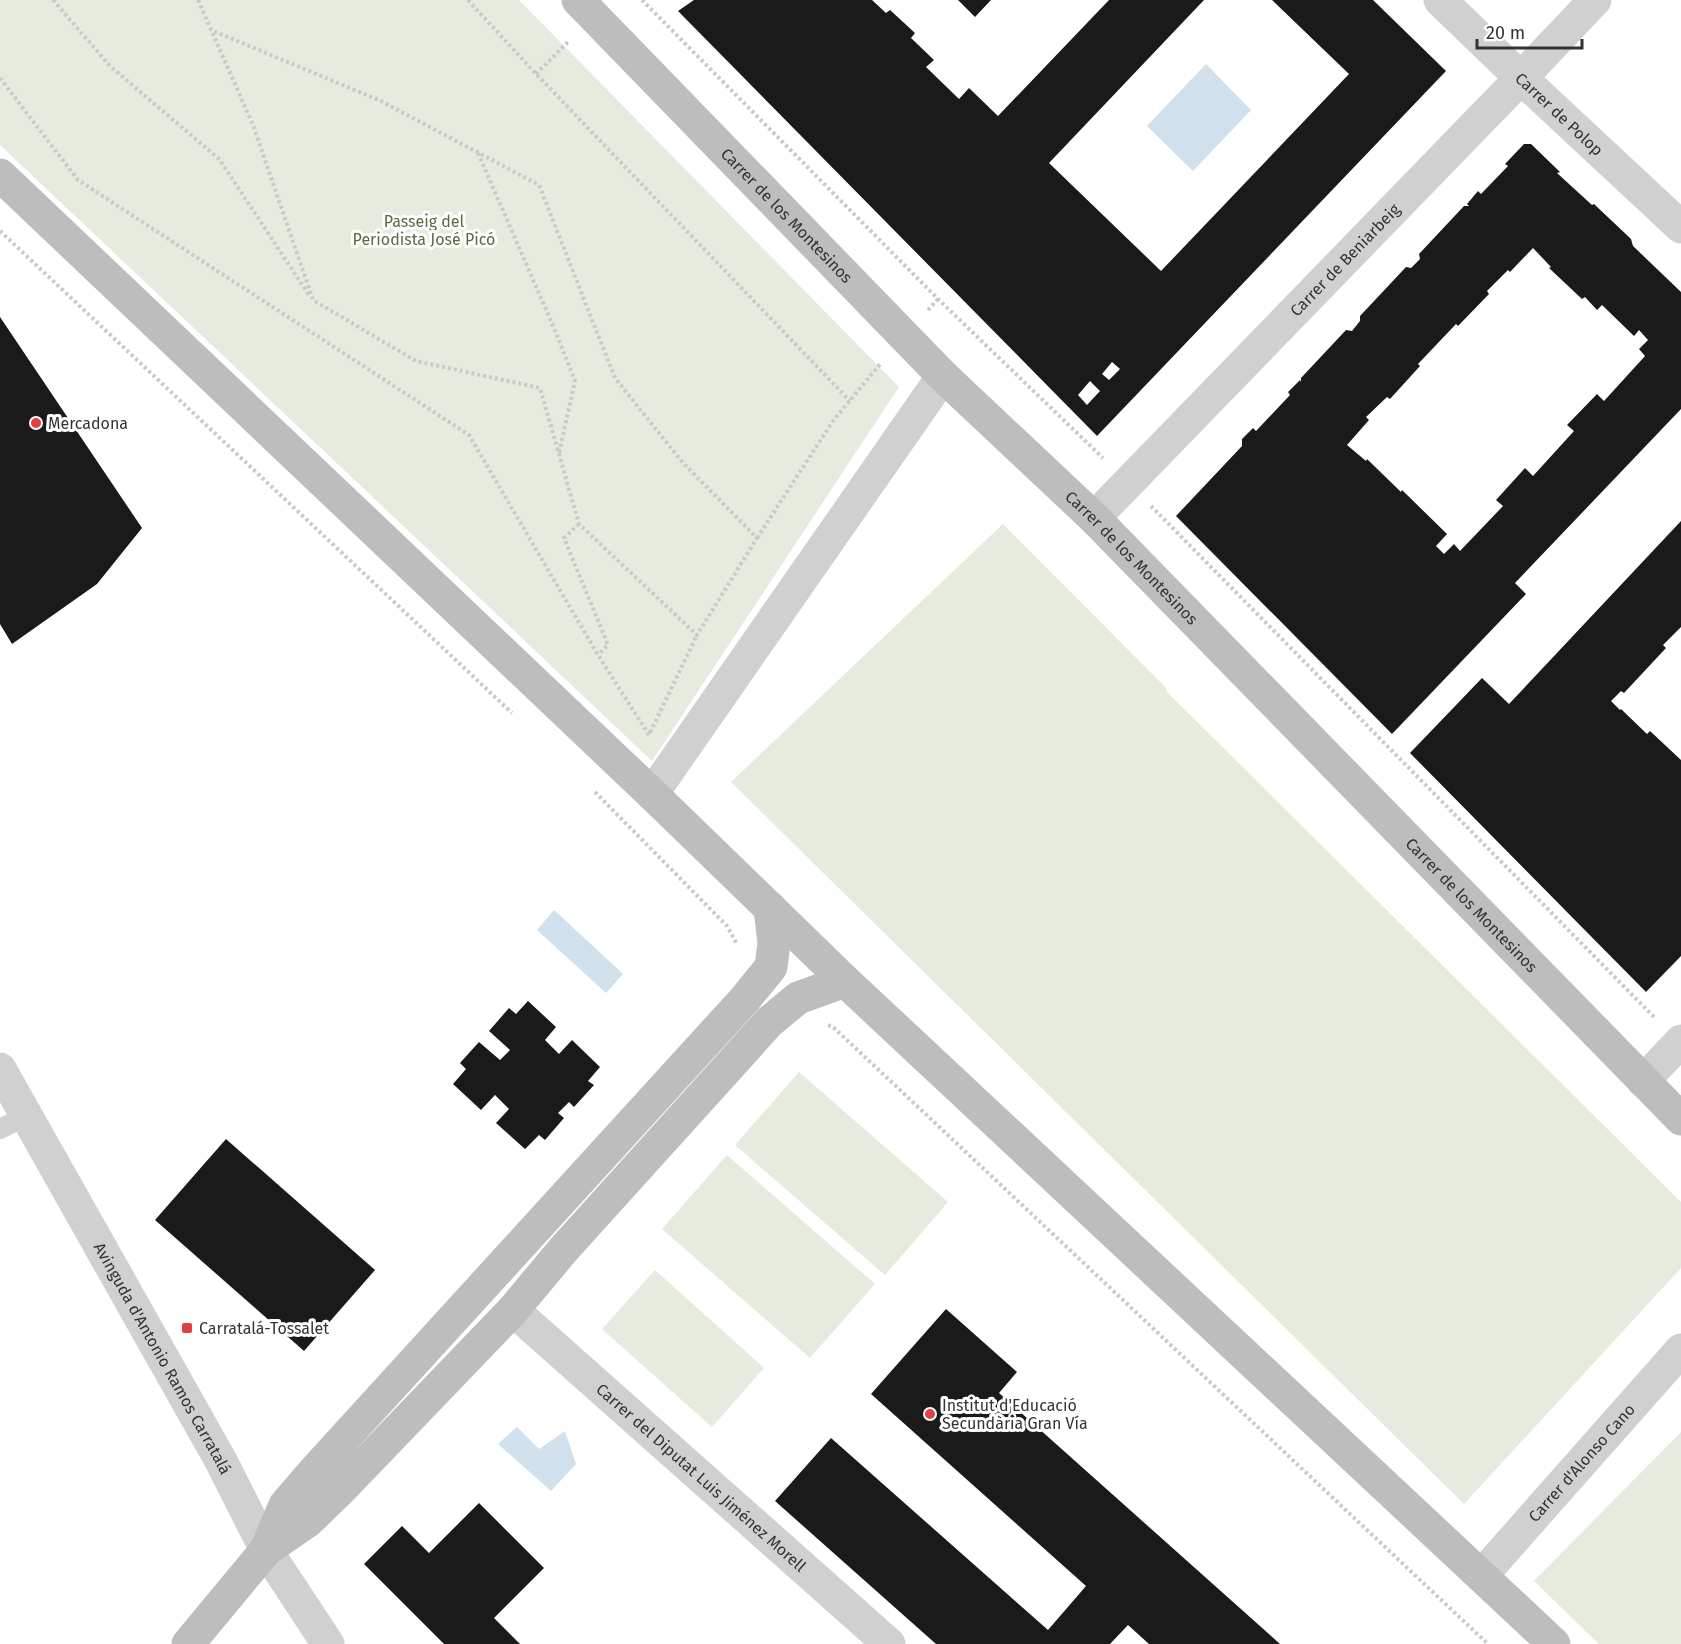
<svg xmlns="http://www.w3.org/2000/svg" width="1681" height="1644" viewBox="0 0 1681 1644" font-family="'Fira Sans',sans-serif">
<style>
.green{fill:#e5ebdf}
.water{fill:#d0e0ec}
.building{fill:#1a1a1a;fill-rule:evenodd}
.lines{fill:none;stroke-linecap:round;stroke-linejoin:round}
.path{stroke:#cacaca;stroke-width:4;stroke-dasharray:3 3;stroke-linecap:butt}
.lane{stroke:#d0d0d0;stroke-width:20}
.street{stroke:#d0d0d0;stroke-width:33}
.secondary{stroke:#bdbdbd;stroke-width:33}
.poi-dot{fill:#de4044;stroke:#fff;stroke-width:2}
.labels{text-anchor:middle;dominant-baseline:central;stroke-width:6;stroke-linejoin:round;paint-order:stroke}
.street-label{font-size:16px;fill:#333;stroke:#fff}
.park-label{font-size:16px;fill:#536d41;stroke:#fff}
.poi-label{font-size:16px;fill:#333;stroke:#fff;text-anchor:start}
</style>
<rect width="100%" height="100%" fill="#fff"/>
<g class="green">
<polygon points="0,0 519,0 899,387 652,761 0,145"/>
<polygon points="1003,524 1167,689 1166,691 1681,1202 1681,1268 1464,1504 731,782"/>
<polygon points="799,1072 948,1202 885,1275 735,1145"/>
<polygon points="727,1155 875,1284 810,1358 662,1229"/>
<polygon points="655,1270 764,1368 712,1427 602,1329"/>
<polygon points="1681,1432 1681,1644 1599,1644 1534,1581"/>
</g>
<g class="water">
<polygon points="1206,64 1251,110 1193,171 1147,126"/>
<polygon points="554,910 623,974 606,993 537,930"/>
<polygon points="517,1427 539,1449 565,1431 576,1464 551,1491 498,1444"/>
</g>
<g class="building">
<path d="M 694,0 L 872,0 L 886,13 L 890,10 L 915,33 L 911,38 L 934,60 L 926,67 L 959,99 L 969,88 L 998,116 L 1109,0 L 1204,0 L 1049,163 L 1161,271 L 1349,74 L 1272,0 L 1373,0 L 1446,71 L 1097,436 L 678,11 ZM 1112,362 L 1120,369 L 1109,380 L 1102,374 ZM 1090,381 L 1100,391 L 1087,405 L 1078,395 Z"/>
<polygon points="958,0 991,0 975,17"/>
<path d="M 1524,144 L 1531,144 L 1560,172 L 1557,173 L 1592,205 L 1594,204 L 1631,239 L 1633,246 L 1681,292 L 1681,409 L 1515,583 L 1526,594 L 1392,734 L 1176,516 L 1242,446 L 1242,439 L 1253,428 L 1256,431 L 1290,395 L 1288,392 L 1300,380 L 1301,382 L 1301,378 L 1346,330 L 1352,331 L 1360,321 L 1360,316 L 1406,267 L 1411,268 L 1420,259 L 1419,254 L 1464,206 L 1469,206 L 1467,204 L 1478,191 L 1481,194 L 1508,166 L 1505,164 ZM 1533,248 L 1551,267 L 1549,268 L 1582,299 L 1585,297 L 1597,310 L 1602,305 L 1634,336 L 1639,330 L 1648,340 L 1639,349 L 1645,356 L 1604,401 L 1597,394 L 1567,425 L 1574,431 L 1533,476 L 1525,468 L 1496,500 L 1503,506 L 1460,551 L 1454,544 L 1444,554 L 1436,546 L 1447,534 L 1402,490 L 1401,492 L 1367,459 L 1366,461 L 1347,445 L 1369,420 L 1366,417 L 1387,397 L 1390,399 L 1420,366 L 1418,364 L 1456,324 L 1458,326 L 1489,294 L 1487,291 L 1508,270 L 1510,272 Z"/>
<polygon points="0,317 142,528 97,584 12,644 0,624"/>
<polygon points="1681,521 1681,627 1663,645 1666,648 1624,693 1621,691 1611,701 1620,710 1621,709 1647,734 1650,731 1681,760 1681,956 1646,992 1410,753 1482,678 1509,704"/>
<polygon points="528,1001 556,1027 545,1040 559,1054 572,1040 600,1067 588,1081 594,1085 574,1107 569,1102 558,1113 564,1118 545,1140 539,1135 525,1149 496,1123 509,1109 495,1095 481,1110 453,1084 466,1069 460,1063 479,1042 500,1060 510,1050 489,1031 509,1008 516,1014"/>
<polygon points="226,1139 375,1270 304,1351 155,1220"/>
<polygon points="946,1309 1017,1372 999,1393 1280,1644 1149,1644 1128,1625 1110,1644 936,1644 775,1501 831,1438 1048,1630 1086,1586 871,1394"/>
<polygon points="479,1503 544,1568 494,1618 520,1644 444,1644 364,1564 402,1526 429,1553"/>
</g>
<g class="lines">
<g class="path">
<polyline points="53,0 110,66 219,159 309,295"/>
<polyline points="198,0 253,125 313,300 416,361 540,388 579,524 697,635 757,538 683,463 615,378 539,185 381,101 211,30"/>
<polyline points="468,0 536,74 850,401"/>
<polyline points="642,0 938,299 1103,458"/>
<polyline points="536,74 569,41"/>
<polyline points="0,78 78,180 469,435 598,655 649,735 697,635"/>
<polyline points="478,153 554,328 575,381 559,453"/>
<polyline points="0,231 512,713"/>
<polyline points="928,310 938,299"/>
<polyline points="1151,506 1655,1018"/>
<polyline points="579,524 564,538 608,645 598,655"/>
<polyline points="757,538 833,421 881,363"/>
<polyline points="595,792 727,926 737,944"/>
<polyline points="828,1025 833,1027 882,1073 1488,1644"/>
</g>
<polyline class="lane" points="0,1129 26,1116"/>
<g class="street">
<path id="s1" d="M 1440,0 L 1521,78 L 1681,227"/>
<path id="s2" d="M 1094,518 L 1521,78 L 1595,0"/>
<polyline points="652,794 943,376"/>
<path id="s3" d="M 0,1069 L 221,1461 L 266,1550 L 328,1644"/>
<polyline points="1643,1081 1681,1041"/>
<path id="s4" d="M 513,1310 L 889,1644"/>
<path id="s5" d="M 1482,1575 L 1681,1350"/>
</g>
<g class="secondary">
<path id="s6" d="M 578,0 L 943,376 L 1094,518 L 1681,1119"/>
<polyline points="0,175 652,794 845,981 1554,1644"/>
<polyline points="266,1550 285,1505 316,1469 745,999 771,967 774,943 770,908"/>
<polyline points="188,1644 266,1550 308,1521 339,1491 513,1310 563,1250 769,1022 798,998 845,981"/>
</g>
</g>
<g class="poi-dot">
<circle cx="36" cy="423" r="6"/>
<rect x="181" y="1322" width="12" height="12" rx="3"/>
<circle cx="930" cy="1414" r="6"/>
</g>
<g class="labels">
<g class="street-label">
<text stroke="none"><textPath href="#s1" startOffset="165">Carrer de Polop</textPath></text>
<text stroke="none"><textPath href="#s6" startOffset="300">Carrer de los Montesinos</textPath></text>
<text stroke="none"><textPath href="#s2" startOffset="360">Carrer de Beniarbeig</textPath></text>
<text stroke="none"><textPath href="#s6" startOffset="786">Carrer de los Montesinos</textPath></text>
<text stroke="none"><textPath href="#s6" startOffset="1272">Carrer de los Montesinos</textPath></text>
<text stroke="none"><textPath href="#s3" startOffset="332">Avinguda d'Antonio Ramos Carratalá</textPath></text>
<text stroke="none"><textPath href="#s5" startOffset="150">Carrer d'Alonso Cano</textPath></text>
<text stroke="none"><textPath href="#s4" startOffset="252">Carrer del Diputat Luis Jiménez Morell</textPath></text>
</g>
<g class="park-label">
<text x="424" y="221">Passeig del<tspan x="424" dy="18">Periodista José Picó</tspan></text>
</g>
<g class="poi-label">
<text x="48" y="423">Mercadona</text>
<text x="199" y="1328">Carratalá-Tossalet</text>
<text x="942" y="1405">Institut d'Educació<tspan x="942" dy="18">Secundària Gran Vía</tspan></text>
</g>
</g>
<path d="M1477 39v9h105v-9" fill="none" stroke="#333333" stroke-width="3"/>
<text x="1486" y="39" font-size="18" fill="#333333" stroke="#ffffff" stroke-width="4.5" paint-order="stroke">20 m</text>
</svg>
